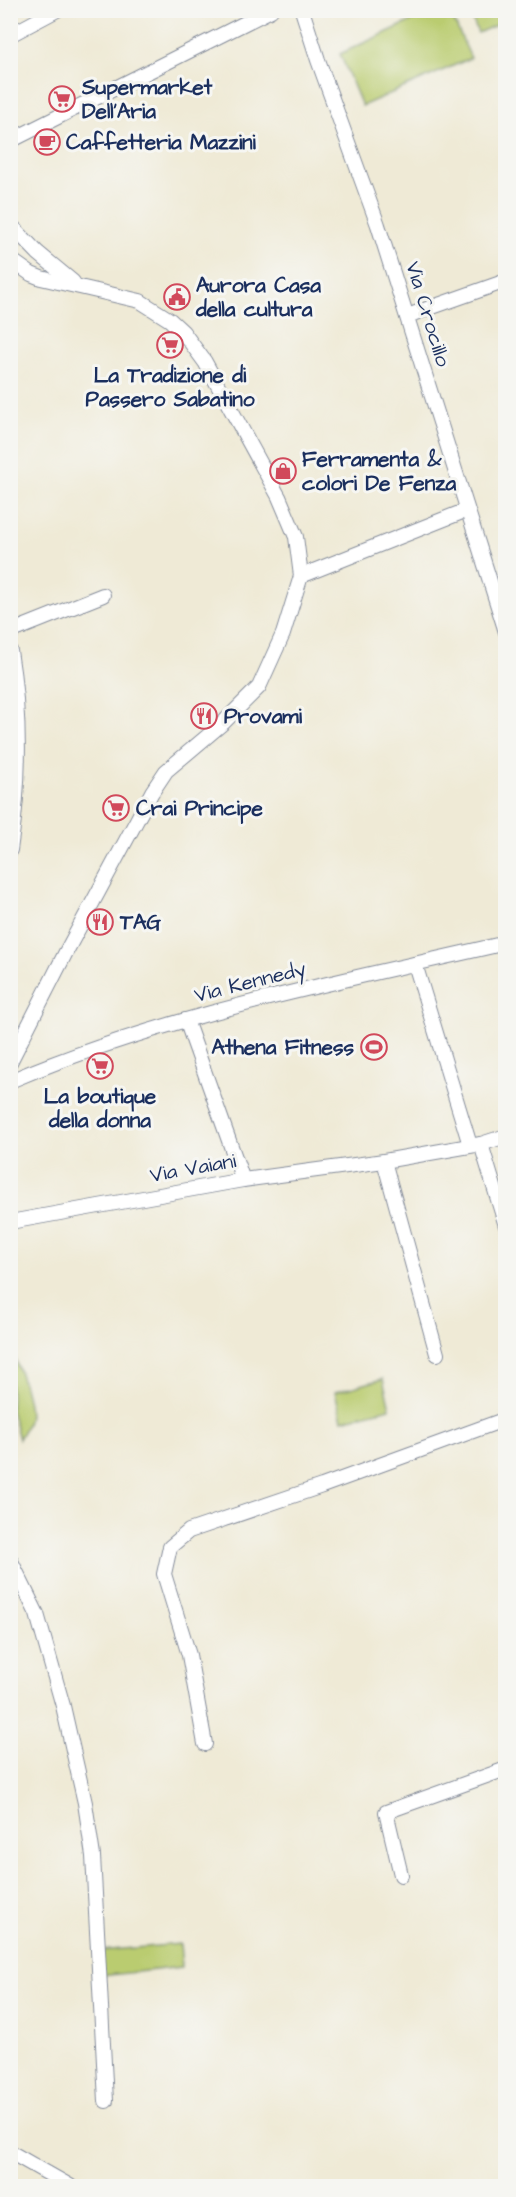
<svg xmlns="http://www.w3.org/2000/svg" width="516" height="2197" viewBox="0 0 516 2197" font-family="'Architects Daughter',sans-serif">
<style>
.green{fill:#bacc6f;stroke:#6a7e66;stroke-width:1.5}
.lines{fill:none;stroke-linecap:round;stroke-linejoin:round}
.minor-casing{stroke:#858c9a;stroke-width:16}
.minor{stroke:#fff;stroke-width:14}
.rail{stroke:#1b2f5e;stroke-width:3;stroke-dasharray:9 4.5;stroke-linecap:butt}
.labels{text-anchor:middle;dominant-baseline:central;stroke-width:6;stroke-linejoin:round;paint-order:stroke}
.poi-label{font-size:21px;font-weight:bold;fill:#1b2f5e;stroke:#f6f6f2;text-anchor:start}
.street-label{font-size:21px;fill:#1b2f5e;stroke:#f6f6f2}
</style>
<rect width="100%" height="100%" fill="#f6f6f2"/>
<filter id="ink" filterUnits="userSpaceOnUse"><feTurbulence type="fractalNoise" baseFrequency=".0167" numOctaves="2"/><feDisplacementMap in="SourceGraphic" scale="12" xChannelSelector="R" yChannelSelector="G"/><feConvolveMatrix kernelMatrix="1 2 1 2 8 2 1 2 1" color-interpolation-filters="sRGB"/></filter>
<filter id="wash" filterUnits="userSpaceOnUse"><feTurbulence type="fractalNoise" baseFrequency=".008" numOctaves="4" result="noise"/><feDisplacementMap in="SourceGraphic" scale="24" xChannelSelector="R" yChannelSelector="G"/><feGaussianBlur stdDeviation="1.35" result="paint"/><feColorMatrix in="noise" values="0 0 0 0 0 0 0 0 0 0 0 0 0 0 0 0 0 1.4 0 .05"/><feComposite in="paint" operator="in"/></filter>
<g filter="url(#wash)">
<rect width="100%" height="100%" fill="#efead6"/>
<g class="green">
<polygon points="449,10 471,58 362,106 340,54 433,11"/>
<polygon points="469,11 505,11 505,21 478,33"/>
<path d="M 10,1345 C 16,1361 33,1405 28,1421 C 26,1427 22,1433 19,1439 L 11,1410 Z"/>
<polygon points="383,1379 390,1408 342,1420 335,1392"/>
<polygon points="180,1944 182,1967 101,1976 100,1951"/>
</g>
</g>
<g filter="url(#ink)">
<g class="lines">
<g class="minor-casing">
<g id="minor">
<polyline points="302,10 318,60 378,225 506,632"/>
<polyline points="10,35 57,10"/>
<polyline points="10,141 271,10"/>
<polyline points="10,224 38,253 73,282"/>
<polyline points="10,259 31,274 41,278 140,301 170,320 183,332 205,362 279,497 296,537 301,576 283,634 259,687 223,723 166,771 152,792 66,952 10,1062"/>
<polyline points="407,316 506,281"/>
<polyline points="301,576 467,510"/>
<polyline points="10,632 103,595"/>
<path d="M 10,651 C 21,717 20,784 10,850"/>
<polyline points="415,964 470,1145"/>
<polyline points="186,1020 243,1180"/>
<path d="M 10,1081 C 168,1014 339,982 506,943"/>
<polyline points="481,1144 506,1226"/>
<polyline points="384,1161 437,1354"/>
<polyline points="10,1222 243,1180 384,1161 481,1144 506,1136"/>
<polyline points="10,1559 37,1614 63,1706 85,1803 93,1856 106,2101"/>
<polyline points="205,1744 189,1655 164,1574 170,1547 189,1531 322,1486 506,1419"/>
<polyline points="401,1875 386,1812 506,1769"/>
<polyline points="10,2152 70,2186"/>
</g>
</g>
<use href="#minor" class="minor"/>
<polyline class="rail" points="10,713 13,765 10,808"/>
</g>
</g>
<defs>
<g id="supermarket-ring" transform="scale(1.35)"><circle r="9.5" fill="#f6f6f2" stroke="#d1495b" stroke-width="1.5"/><path d="M-6-5.5h2.5l.6 2H6L4.5 2H-2.5L-4.4-4H-6ZM-1.5 3.2a1.3 1.3 0 1 0 .1 0ZM3 3.2a1.3 1.3 0 1 0 .1 0Z" fill="#d1495b"/></g>
<g id="cafe-ring" transform="scale(1.35)"><circle r="9.5" fill="#f6f6f2" stroke="#d1495b" stroke-width="1.5"/><path d="M-5.5-4.5H6V0H3Q3 3.5 0 3.5H-2.5Q-5.5 3.5-5.5 0ZM3-3.2v2h1.7v-2ZM-6 4.5H4V6H-6Z" fill="#d1495b"/></g>
<g id="civic-ring" transform="scale(1.35)"><circle r="9.5" fill="#f6f6f2" stroke="#d1495b" stroke-width="1.5"/><path d="M-.6-6.5H3V-4.5H.6V-3L4-1V1h2V6H-6V1h2V-1L-.6-3ZM-1.2 2.5V6h2.4V2.5Z" fill="#d1495b"/></g>
<g id="shop-ring" transform="scale(1.35)"><circle r="9.5" fill="#f6f6f2" stroke="#d1495b" stroke-width="1.5"/><path d="M-5-2.5h2.3a2.7 3.5 0 0 1 5.4 0H5L5.5 6h-11ZM-1.5-2.5h3a1.5 2.3 0 0 0-3 0Z" fill="#d1495b"/></g>
<g id="restaurant-ring" transform="scale(1.35)"><circle r="9.5" fill="#f6f6f2" stroke="#d1495b" stroke-width="1.5"/><path d="M-5-6h1v4h1v-4h1v4h1v-4h1v5L-1.5 .5V6h-2V.5L-5-1ZM5-6V6H3V1.5H1.5Q1.5-4 5-6Z" fill="#d1495b"/></g>
<g id="stadium-ring" transform="scale(1.35)"><circle r="9.5" fill="#f6f6f2" stroke="#d1495b" stroke-width="1.5"/><path d="M0-5a6.5 5 0 1 0 0 10a6.5 5 0 1 0 0-10ZM-3.5-1.8h7v3.6h-7Z" fill="#d1495b"/></g>
</defs>
<g fill-rule="evenodd">
<use href="#supermarket-ring" x="62" y="99"/>
<use href="#cafe-ring" x="47" y="142"/>
<use href="#civic-ring" x="177" y="297"/>
<use href="#supermarket-ring" x="170" y="345"/>
<use href="#shop-ring" x="283" y="471"/>
<use href="#restaurant-ring" x="204" y="716"/>
<use href="#supermarket-ring" x="116" y="808"/>
<use href="#restaurant-ring" x="100" y="922"/>
<use href="#stadium-ring" x="374" y="1047"/>
<use href="#supermarket-ring" x="100" y="1066"/>
</g>
<g class="labels">
<g class="poi-label">
<text x="82" y="87">Supermarket<tspan x="82" dy="24">Dell'Aria</tspan></text>
<text x="66" y="142">Caffetteria Mazzini</text>
<text x="196" y="285">Aurora Casa<tspan x="196" dy="24">della cultura</tspan></text>
<text x="170" y="375" text-anchor="middle">La Tradizione di<tspan x="170" dy="24">Passero Sabatino</tspan></text>
<text x="302" y="459">Ferramenta &amp;<tspan x="302" dy="24">colori De Fenza</tspan></text>
<text x="224" y="716">Provami</text>
<text x="136" y="808">Crai Principe</text>
<text x="120" y="922">TAG</text>
<text x="354" y="1047" text-anchor="end">Athena Fitness</text>
<text x="100" y="1096" text-anchor="middle">La boutique<tspan x="100" dy="24">della donna</tspan></text>
</g>
<g class="street-label">
<text transform="translate(428 314) rotate(73)">Via Crocillo</text>
<text transform="translate(250 982) rotate(-14)">Via Kennedy</text>
<text transform="translate(193 1168) rotate(-10)">Via Vaiani</text>
</g>
</g>
<rect width="516" height="2197" fill="none" stroke="#f6f6f2" stroke-width="36"/>
</svg>
